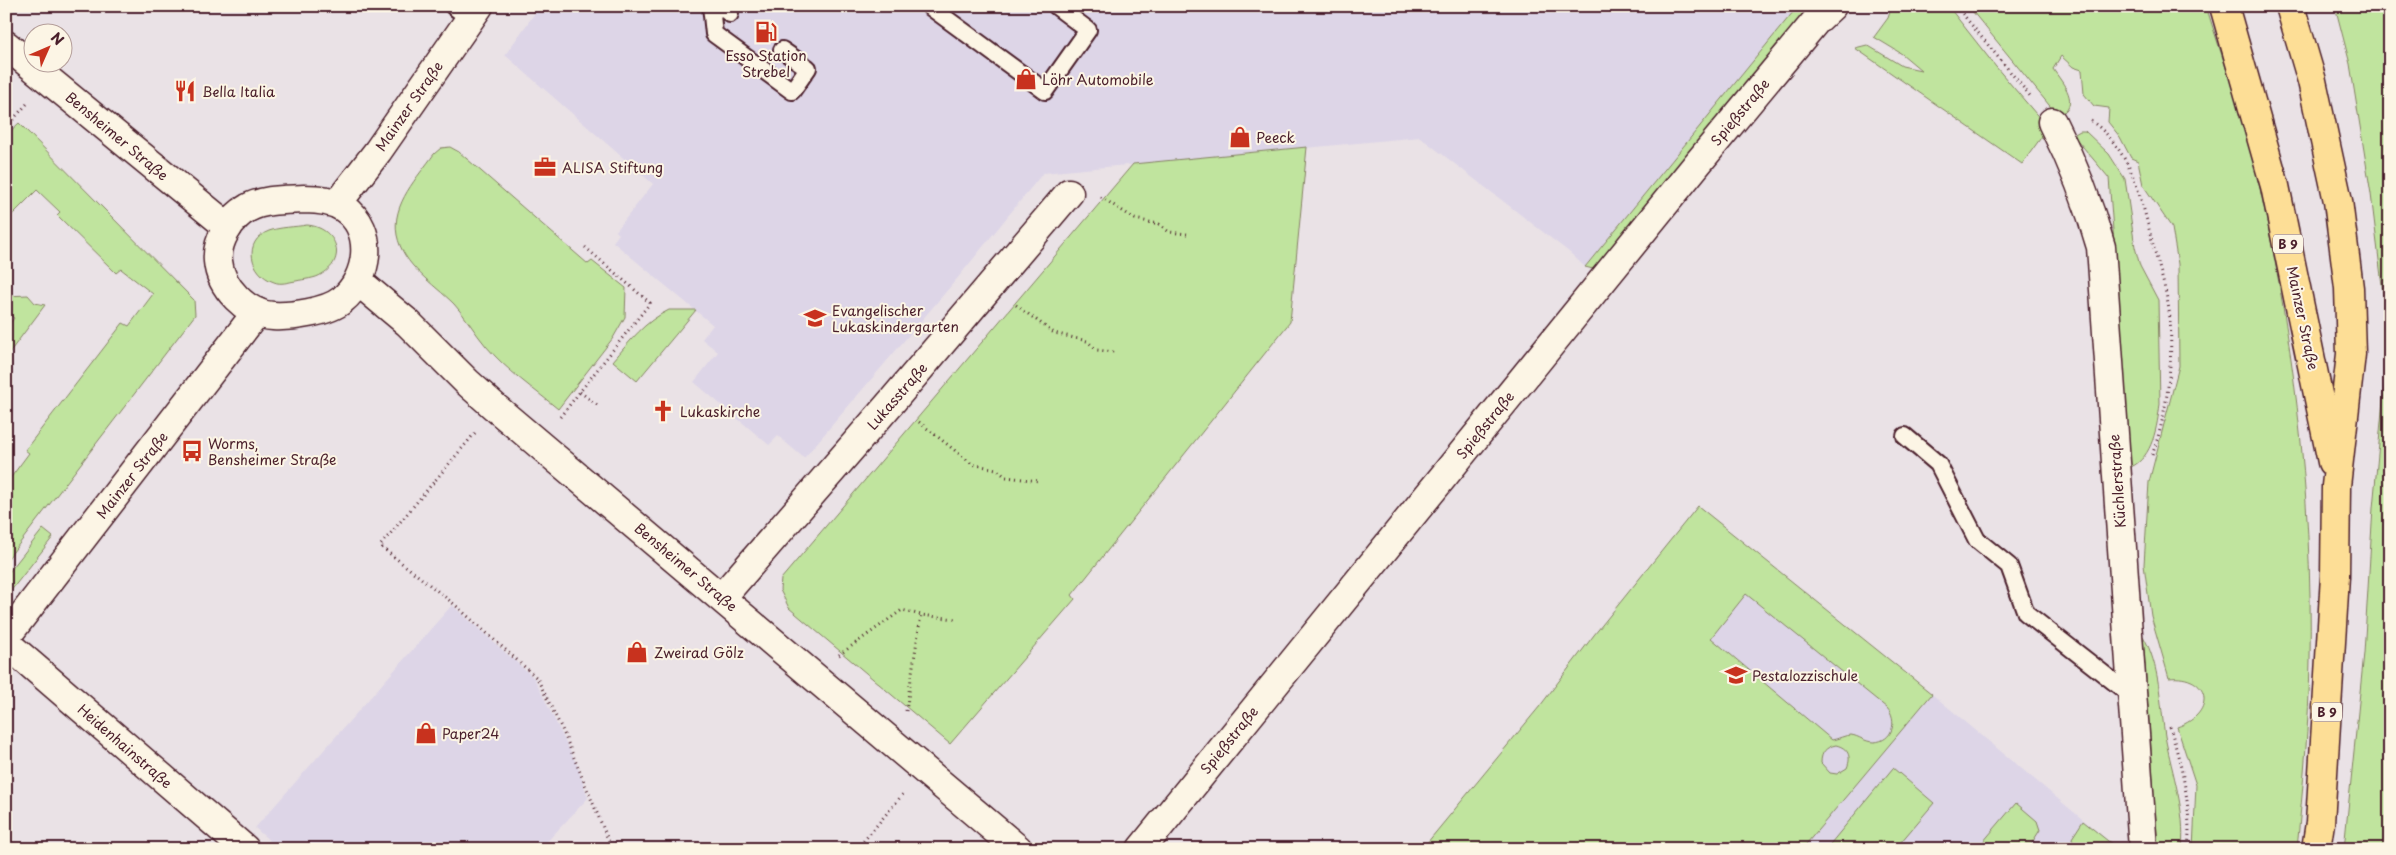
<svg xmlns="http://www.w3.org/2000/svg" width="2396" height="855" viewBox="0 0 2396 855" font-family="'Playpen Sans',sans-serif">
<style>
.built{fill:#ddd5e7}
.green{fill:#c0e49e;stroke:#858264;fill-rule:evenodd}
.lines{fill:none;stroke-linecap:round;stroke-linejoin:round}
.lane-casing{stroke:#4a1f2b;stroke-width:20}
.street-casing{stroke:#4a1f2b;stroke-width:31}
.secondary-casing{stroke:#4a1f2b;stroke-width:31}
.primary-casing{stroke:#4a1f2b;stroke-width:31}
.path{stroke:#4a1f2b;stroke-width:3;stroke-dasharray:1 4;stroke-linecap:butt}
.lane{stroke:#fcf5e5;stroke-width:16}
.street{stroke:#fcf5e5;stroke-width:28}
.secondary{stroke:#fcf5e5;stroke-width:28}
.primary{stroke:#fdde96;stroke-width:28}
.labels{text-anchor:middle;dominant-baseline:central;stroke-width:4;stroke-linejoin:round;paint-order:stroke}
.shield{fill:#fcf5e5;stroke:#7f5f63;stroke-width:1}
.shield-label{font-size:12px;font-weight:bold;fill:#4a1f2b}
.poi-label{font-size:14px;fill:#4a1f2b;stroke:#fcf5e5;text-anchor:start}
.street-label{font-size:14px;fill:#4a1f2b;stroke:#fcf5e5}
</style>
<rect width="100%" height="100%" fill="#eae2e6"/>
<filter id="ink" filterUnits="userSpaceOnUse"><feTurbulence type="fractalNoise" baseFrequency=".02" numOctaves="2"/><feDisplacementMap in="SourceGraphic" scale="10" xChannelSelector="R" yChannelSelector="G"/><feConvolveMatrix kernelMatrix="1 2 1 2 8 2 1 2 1" color-interpolation-filters="sRGB"/></filter>
<g filter="url(#ink)">
<g class="built">
<polygon points="540,6 1798,6 1585,267 1569,252 1420,137 1043,173 956,280 804,458 778,436 769,445 694,382 718,352 702,339 713,325 613,242 619,234 616,231 653,184 505,55"/>
<polygon points="1698,506 1944,704 2118,849 1422,849 1540,706 1594,635"/>
<polygon points="452,605 534,678 577,765 588,798 540,849 279,849 255,828"/>
</g>
<g class="green">
<polygon points="1798,6 1811,6 1597,270 1585,267"/>
<polygon points="1892,6 1948,6 1996,67 2048,128 2022,164 1855,48 1867,45 1902,66 1921,70 1902,54 1874,37 1888,18"/>
<path d="M 1968,6 L 2206,6 C 2222,57 2240,107 2253,158 C 2292,322 2313,492 2310,660 C 2309,723 2303,787 2297,849 L 2193,849 L 2196,785 L 2177,727 C 2218,713 2210,674 2169,678 L 2151,616 L 2144,565 L 2149,482 L 2179,366 L 2178,264 L 2172,228 L 2143,185 L 2138,161 L 2131,158 L 2120,137 L 2108,122 L 2109,108 L 2094,106 L 2084,94 L 2082,70 L 2073,67 L 2061,56 L 2053,69 C 2063,84 2082,104 2058,116 Z"/>
<polygon points="2335,6 2390,6 2390,849 2344,849 2364,653 2373,508 2386,367 2386,318 2371,194 2350,64"/>
<polygon points="19,123 194,300 195,315 6,561 6,484 29,453 25,450 123,323 129,326 153,294 121,269 116,273 57,215 60,212 37,190 6,221 6,135"/>
<path d="M 2080,131 L 2085,131 L 2109,154 L 2125,179 L 2135,247 L 2140,266 L 2158,300 L 2160,404 C 2157,426 2153,457 2131,467 L 2109,178 L 2073,135 Z"/>
<path d="M 450,147 L 459,152 L 588,264 L 592,261 L 626,288 L 625,317 L 613,338 L 558,409 C 534,389 506,370 486,346 C 475,333 466,317 454,304 C 433,283 403,266 397,235 C 391,204 418,177 434,154 L 441,148 Z"/>
<polygon points="1307,147 1290,322 1072,595 1075,599 950,744 789,608 780,590 781,579 1133,164"/>
<path d="M 307,225 C 335,227 349,258 322,274 C 315,279 304,279 296,281 C 288,282 281,285 274,282 C 250,274 242,241 269,231 C 280,227 295,227 307,225 Z"/>
<polygon points="28,295 35,303 45,305 9,353 6,351 6,329 14,318 6,312 6,296"/>
<path d="M 669,310 L 696,310 L 637,381 L 613,361 C 631,340 644,322 669,310 Z"/>
<path d="M 1698,506 L 1932,694 L 1802,849 L 1422,849 L 1540,706 L 1594,635 ZM 1746,594 L 1887,708 C 1898,721 1893,741 1874,742 C 1865,742 1859,736 1851,735 C 1845,735 1838,739 1832,740 L 1711,638 ZM 1836,745 C 1848,748 1852,756 1847,768 L 1837,774 L 1830,773 L 1821,763 C 1821,752 1826,747 1836,745 Z"/>
<polygon points="43,529 53,537 6,597 6,576"/>
<path d="M 2143,636 C 2160,665 2160,703 2165,736 C 2172,774 2186,810 2182,849 L 2158,849 Z"/>
<polygon points="1893,768 1934,803 1895,849 1826,849"/>
<polygon points="2016,803 2037,821 2040,830 2028,849 1977,849"/>
<polygon points="2083,821 2118,849 2075,849 2072,838"/>
</g>
<g class="lines">
<g class="lane-casing">
<g id="lane">
<polyline points="453,6 470,19"/>
<polyline points="711,6 714,34 792,91 808,68 782,50"/>
<polyline points="720,6 730,14"/>
<polyline points="929,6 1045,91 1088,30 1056,6"/>
<polyline points="1905,436 1938,464 1977,540 2009,566 2026,613 2132,696"/>
</g>
</g>
<g class="street-casing">
<g id="street">
<path d="M 2052,122 C 2074,165 2088,201 2101,247 L 2143,849"/>
<polyline points="359,282 408,323 467,382 496,408 1018,849"/>
<polyline points="722,597 894,399 1069,193"/>
<polyline points="6,643 245,849"/>
<polyline points="1141,849 1698,163 1816,21 1832,6"/>
</g>
</g>
<g class="secondary-casing">
<g id="secondary">
<polyline points="6,45 228,227"/>
<path d="M 304,199 C 318,199 332,200 344,208 C 376,230 369,278 342,300 C 328,312 291,317 273,316 C 247,315 220,287 218,261 C 216,241 231,217 248,208 C 264,199 286,200 304,199 Z"/>
<polyline points="337,204 378,151 479,6"/>
<polyline points="6,637 257,312"/>
</g>
</g>
<g class="primary-casing">
<g id="primary">
<polyline points="2224,6 2275,186 2332,462"/>
<polyline points="2290,6 2312,81 2338,201 2349,288 2351,354 2336,486 2335,576 2320,823 2316,849"/>
</g>
</g>
<g class="path">
<polyline points="1956,6 2031,97"/>
<path d="M 2091,121 C 2108,132 2123,153 2131,172 C 2142,197 2148,226 2155,252 C 2161,274 2168,296 2170,319 C 2173,364 2167,416 2151,458"/>
<polyline points="6,127 27,104"/>
<polyline points="1101,197 1135,219 1159,224 1169,232 1187,234"/>
<polyline points="1016,305 1054,333 1087,341 1097,350 1114,352"/>
<polyline points="580,392 600,407"/>
<polyline points="560,417 650,303 585,247"/>
<polyline points="919,422 972,464 996,469 1006,477 1039,481"/>
<polyline points="475,433 380,546 454,604 537,678 562,729 612,849"/>
<polyline points="839,655 902,610 921,615"/>
<polyline points="906,711 921,615 956,619"/>
<path d="M 2170,727 C 2182,768 2192,806 2188,849"/>
<polyline points="857,849 903,794"/>
</g>
<use href="#lane" class="lane"/>
<use href="#street" class="street"/>
<use href="#secondary" class="secondary"/>
<use href="#primary" class="primary"/>
</g>
</g>
<defs>
<g id="fuel-bare" transform="scale(1.725)"><path d="M-5.5-6h7V0h2V4h1.3V-2.5L3-4.5l.8-.8L6-3V5H2.5V1h-1V6h-7ZM-4.2-4.7v3.2H.2V-4.7Z" fill="#c8321e" stroke="#fcf5e5" stroke-width="2.5" paint-order="stroke"/></g>
<g id="shop-bare" transform="scale(1.725)"><path d="M-5-2.5h2.3a2.7 3.5 0 0 1 5.4 0H5L5.5 6h-11ZM-1.5-2.5h3a1.5 2.3 0 0 0-3 0Z" fill="#c8321e" stroke="#fcf5e5" stroke-width="2.5" paint-order="stroke"/></g>
<g id="restaurant-bare" transform="scale(1.725)"><path d="M-5-6h1v4h1v-4h1v4h1v-4h1v5L-1.5 .5V6h-2V.5L-5-1ZM5-6V6H3V1.5H1.5Q1.5-4 5-6Z" fill="#c8321e" stroke="#fcf5e5" stroke-width="2.5" paint-order="stroke"/></g>
<g id="office-bare" transform="scale(1.725)"><path d="M-6-3h4V-5.5h4V-3h4V5H-6ZM-1-4.5V-3h2v-1.5ZM-6 0V1H6V0Z" fill="#c8321e" stroke="#fcf5e5" stroke-width="2.5" paint-order="stroke"/></g>
<g id="school-bare" transform="scale(1.725)"><path d="M0-5L7-2L0 1L-7-2ZM-4 1L0 2.5L4 1V4Q0 6-4 4Z" fill="#c8321e" stroke="#fcf5e5" stroke-width="2.5" paint-order="stroke"/></g>
<g id="church-bare" transform="scale(1.725)"><path d="M-1.2-6h2.4v3.5h3.3v2.4h-3.3V6h-2.4V-.1h-3.3v-2.4h3.3Z" fill="#c8321e" stroke="#fcf5e5" stroke-width="2.5" paint-order="stroke"/></g>
<g id="bus-bare" transform="scale(1.725)"><path d="M-5-6H5V4H4V6H2V4H-2V6H-4V4H-5ZM-3.5-4V0h7V-4ZM-3.5 1.2v1.5H-2V1.2ZM2 1.2v1.5H3.5V1.2Z" fill="#c8321e" stroke="#fcf5e5" stroke-width="2.5" paint-order="stroke"/></g>
</defs>
<g fill-rule="evenodd">
<use href="#fuel-bare" x="766" y="32"/>
<use href="#shop-bare" x="1026" y="79"/>
<use href="#restaurant-bare" x="185" y="91"/>
<use href="#shop-bare" x="1240" y="137"/>
<use href="#office-bare" x="545" y="167"/>
<use href="#school-bare" x="815" y="318"/>
<use href="#church-bare" x="663" y="411"/>
<use href="#bus-bare" x="192" y="451"/>
<use href="#shop-bare" x="637" y="652"/>
<use href="#school-bare" x="1736" y="675"/>
<use href="#shop-bare" x="426" y="733"/>
</g>
<g class="labels">
<g class="shield">
<rect x="2273" y="234.5" width="30" height="19" rx="4"/>
<rect x="2312" y="702.5" width="30" height="19" rx="4"/>
</g>
<g class="shield-label">
<text x="2288" y="244">B 9</text>
<text x="2327" y="712">B 9</text>
</g>
<g class="poi-label">
<text x="766" y="55" text-anchor="middle">Esso Station<tspan x="766" dy="16">Strebel</tspan></text>
<text x="1042" y="79">Löhr Automobile</text>
<text x="202" y="91">Bella Italia</text>
<text x="1256" y="137">Peeck</text>
<text x="562" y="167">ALISA Stiftung</text>
<text x="832" y="310">Evangelischer<tspan x="832" dy="16">Lukaskindergarten</tspan></text>
<text x="680" y="411">Lukaskirche</text>
<text x="208" y="443">Worms,<tspan x="208" dy="16">Bensheimer Straße</tspan></text>
<text x="654" y="652">Zweirad Gölz</text>
<text x="1752" y="675">Pestalozzischule</text>
<text x="442" y="733">Paper24</text>
</g>
<g class="street-label">
<text transform="translate(409 106) rotate(-55)">Mainzer Straße</text>
<text transform="translate(1740 112) rotate(-50)">Spießstraße</text>
<text transform="translate(117 136) rotate(40)">Bensheimer Straße</text>
<text transform="translate(2303 318) rotate(78)">Mainzer Straße</text>
<text transform="translate(897 396) rotate(-49)">Lukasstraße</text>
<text transform="translate(1485 425) rotate(-51)">Spießstraße</text>
<text transform="translate(132 475) rotate(-52)">Mainzer Straße</text>
<text transform="translate(2117 481) rotate(-94)">Küchlerstraße</text>
<text transform="translate(686 567) rotate(40)">Bensheimer Straße</text>
<text transform="translate(1229 740) rotate(-51)">Spießstraße</text>
<text transform="translate(125 746) rotate(41)">Heidenhainstraße</text>
</g>
</g>
<rect width="2396" height="855" fill="none" stroke="#fcf5e5" stroke-width="25"/>
<rect x="12" y="12" width="2371" height="830" fill="none" stroke="#4a1f2b" stroke-width="2" filter="url(#ink)"/>
<g transform="translate(48 48) rotate(45)"><circle r="24" fill="#fcf5e5" stroke="#b59f9b"/>
<path d="M0-4L9 19L0 12L-9 19Z" fill="#c8321e"/>
<text y="-8" font-size="14" font-weight="bold" text-anchor="middle" fill="#4a1f2b">N</text>
</g>
</svg>
